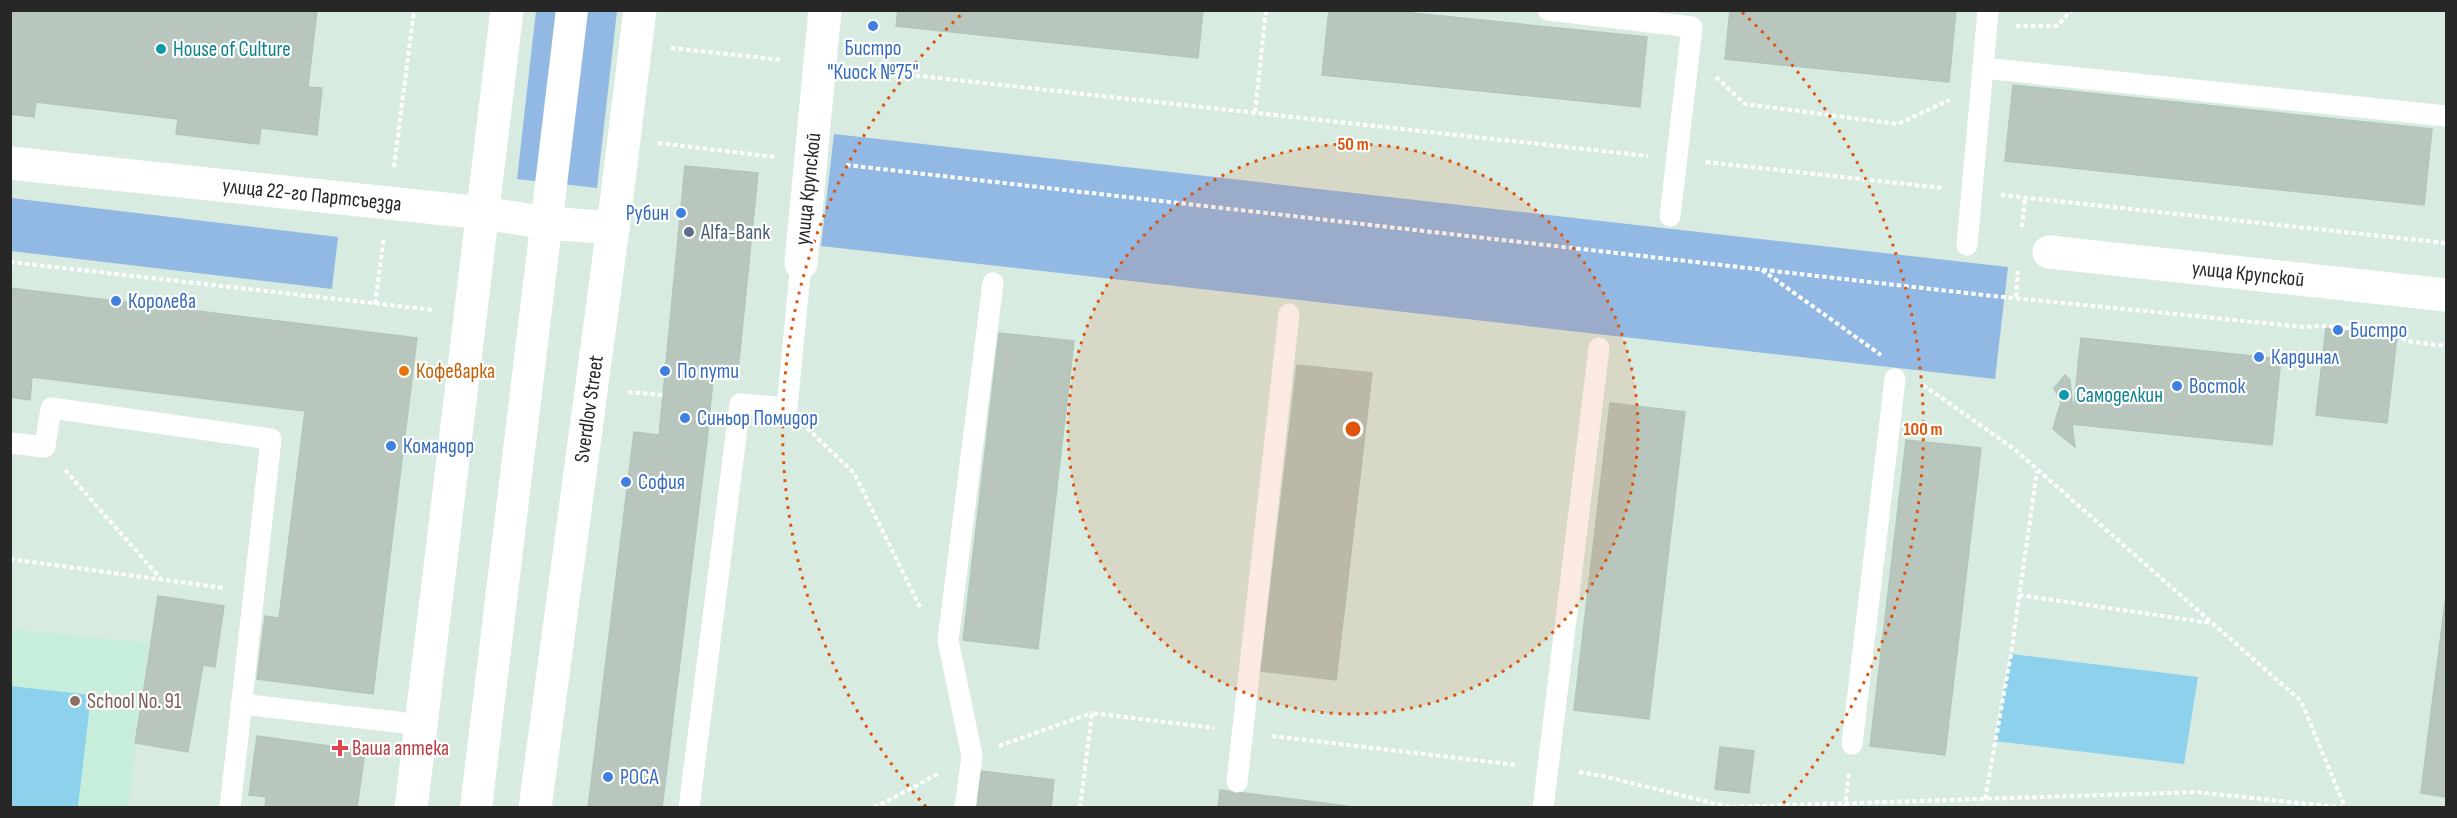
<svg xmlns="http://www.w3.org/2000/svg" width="2457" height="818" viewBox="0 0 2457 818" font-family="'Sofia Sans Condensed',sans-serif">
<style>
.education{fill:#c6eedb}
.green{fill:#92b9e4}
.pitch{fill:#8dd1ec}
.building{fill:#b8c6bd;stroke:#b2c6bc;stroke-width:1.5}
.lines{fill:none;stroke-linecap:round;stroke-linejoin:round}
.path{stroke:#fff;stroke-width:4;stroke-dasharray:4.5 3;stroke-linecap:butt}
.service{stroke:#fff;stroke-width:21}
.pedestrian{stroke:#fff;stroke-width:32}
.minor{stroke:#fff;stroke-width:33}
.tertiary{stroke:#fff;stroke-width:33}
.ring{fill:none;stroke:#de560d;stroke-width:3;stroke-dasharray:3 6}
.shop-dot{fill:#3f7fe0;stroke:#fff;stroke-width:2}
.culture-dot{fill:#0f9aa8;stroke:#fff;stroke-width:2}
.service-dot{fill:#5c6f8a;stroke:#fff;stroke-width:2}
.food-dot{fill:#e8710a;stroke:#fff;stroke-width:2}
.education-dot{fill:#8d6e63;stroke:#fff;stroke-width:2}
.health-dot{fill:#e0444e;stroke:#fff;stroke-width:2}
.labels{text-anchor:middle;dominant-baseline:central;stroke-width:4.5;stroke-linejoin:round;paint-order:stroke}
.shop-label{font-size:21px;fill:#366cbe;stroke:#fff;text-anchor:start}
.culture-label{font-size:21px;fill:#0d838f;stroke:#fff;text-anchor:start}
.street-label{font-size:21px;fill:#272727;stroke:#fff}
.service-label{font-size:21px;fill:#4e5e75;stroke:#fff;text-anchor:start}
.food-label{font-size:21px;fill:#c56008;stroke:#fff;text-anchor:start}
.education-label{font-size:21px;fill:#785e54;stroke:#fff;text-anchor:start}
.health-label{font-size:21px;fill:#be3a42;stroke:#fff;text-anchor:start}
.centre{fill:#de560d;stroke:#fff;stroke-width:3}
.ring-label{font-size:18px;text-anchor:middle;font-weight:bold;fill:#de560d;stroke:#fff;stroke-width:4.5;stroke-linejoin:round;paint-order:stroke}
</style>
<rect width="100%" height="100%" fill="#d8ebe0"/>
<polygon class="education" points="11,629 149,643 133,744 136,745 128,807 11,808"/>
<g class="green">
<polygon points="536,11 617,11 597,188 517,179"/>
<polygon points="834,134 2008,267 1995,379 821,246"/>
<polygon points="11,198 338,237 332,289 11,251"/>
</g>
<g class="pitch">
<polygon points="2011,654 2198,677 2184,764 1995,741"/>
<polygon points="11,686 91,695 78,807 11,807"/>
</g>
<g class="building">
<polygon points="10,10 317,10 308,87 322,88 317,135 261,128 259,144 176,134 178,119 36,102 34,117 10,114"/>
<polygon points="898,10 1203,10 1198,58 896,26"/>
<polygon points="1329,10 1383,10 1647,37 1640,107 1322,75"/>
<polygon points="1730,10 1956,10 1949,82 1725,59"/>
<polygon points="2013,85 2432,129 2424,205 2005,161"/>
<polygon points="685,166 758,173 738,371 666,363"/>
<polygon points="10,288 417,338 373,694 257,679 265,616 279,618 305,411 32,377 30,400 10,397"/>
<polygon points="2326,328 2397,336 2387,423 2316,415"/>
<polygon points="999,333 1074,341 1038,649 963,640"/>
<polygon points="2081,338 2281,359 2272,445 2072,424"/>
<polygon points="666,363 714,369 707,441 659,436"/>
<polygon points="1297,365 1372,373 1336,680 1261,671"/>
<polygon points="2065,375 2070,380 2073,412 2057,415 2061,403 2054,388"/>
<polygon points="1610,403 1685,412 1649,719 1574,710"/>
<polygon points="2073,412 2072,424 2075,447 2053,429 2057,415"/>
<polygon points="634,432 707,441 662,808 588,808"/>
<polygon points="1906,440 1981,448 1945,755 1870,746"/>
<polygon points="2446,594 2446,797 2421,793"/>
<polygon points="158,596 224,606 215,667 149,656"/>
<polygon points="149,656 203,665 188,752 135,743"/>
<polygon points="257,736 365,751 357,808 265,808 266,797 249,795"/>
<polygon points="1720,747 1754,751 1749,793 1715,789"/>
<polygon points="981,771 1054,780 1051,808 977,808"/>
<polygon points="1220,790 1347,806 1218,808"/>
</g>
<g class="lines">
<g class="path">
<polyline points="2016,26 2057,26 2072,10"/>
<polyline points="671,48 783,60"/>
<polyline points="856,69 1648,156"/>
<polyline points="1716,77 1745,104 1898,124 1949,100"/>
<polyline points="1255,112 1266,10"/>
<polyline points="658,143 776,157"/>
<polyline points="1706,162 1943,188"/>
<polyline points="846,165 1984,295 2304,327 2326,326 2397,333 2406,341 2446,346"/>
<polyline points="394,167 414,10"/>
<polyline points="2001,195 2446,243"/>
<polyline points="2022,227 2025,197"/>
<polyline points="10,262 434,310"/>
<polyline points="1762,270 1881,355"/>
<polyline points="2016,297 2018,271"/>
<polyline points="375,304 384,237"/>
<polyline points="1923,385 2013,448 2301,701 2345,807"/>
<polyline points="628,392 663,395"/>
<polyline points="807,428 854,473 920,607"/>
<polyline points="65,470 161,579"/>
<polyline points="10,559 224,588"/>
<polyline points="2019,595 2211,623"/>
<polyline points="1272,736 1517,765"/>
<polyline points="999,746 1092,713"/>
<polyline points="1579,772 1603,776 1729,807 2197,792 2346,808"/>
<polyline points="1985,799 2011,654 2037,471"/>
<polyline points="874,808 938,774"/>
<polyline points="1080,808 1092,713 1214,728"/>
<polyline points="1845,808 1849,772"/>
</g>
<g class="service">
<polyline points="1548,10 1692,27 1670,216"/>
<polyline points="1983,68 1988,10"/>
<polyline points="1967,245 1983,68 2446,116"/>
<polyline points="10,443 45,447 51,408 271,439 230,808"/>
<polyline points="241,704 422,725"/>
<polyline points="1852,744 1895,379"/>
<polyline points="1237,782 1289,314"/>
<polyline points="689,808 740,404 787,408 801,263"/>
<polyline points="965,808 972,756 948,640 993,283"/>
<polyline points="1543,808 1599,348"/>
</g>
<polyline class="pedestrian" points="476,808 572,10"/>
<g class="minor">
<polyline points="10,163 483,213 548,223 613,228"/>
<polyline points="2049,252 2446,295"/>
<polyline points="801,263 825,10"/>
</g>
<g class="tertiary">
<polyline points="411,808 507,10"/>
<polyline points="535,808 613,228 640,10"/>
</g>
</g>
<circle cx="1353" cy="429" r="285" fill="#de560d" fill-opacity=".12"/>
<g class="ring">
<circle cx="1353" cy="429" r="285"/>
<path d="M926 807A570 570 0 0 1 964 12M1742 12A570 570 0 0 1 1780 807"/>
</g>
<g class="shop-dot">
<circle cx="873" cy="26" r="6"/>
<circle cx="681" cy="213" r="6"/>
<circle cx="116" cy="301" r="6"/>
<circle cx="2338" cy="330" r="6"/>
<circle cx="2259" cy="357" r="6"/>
<circle cx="665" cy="371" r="6"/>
<circle cx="2177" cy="386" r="6"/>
<circle cx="685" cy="418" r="6"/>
<circle cx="391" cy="446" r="6"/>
<circle cx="626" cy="482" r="6"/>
<circle cx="608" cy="777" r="6"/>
</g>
<g class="culture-dot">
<circle cx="161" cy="49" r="6"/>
<circle cx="2064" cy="395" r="6"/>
</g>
<circle class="service-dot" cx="689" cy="232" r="6"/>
<circle class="food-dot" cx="404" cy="371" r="6"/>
<circle class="education-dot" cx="75" cy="701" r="6"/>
<path class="health-dot" d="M337 739h6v6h6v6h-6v6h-6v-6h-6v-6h6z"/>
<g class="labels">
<g class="shop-label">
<text x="873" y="48" text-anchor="middle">Бистро<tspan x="873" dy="24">"Киоск №75"</tspan></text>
<text x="669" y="213" text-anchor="end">Рубин</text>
<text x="128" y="301">Королева</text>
<text x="2350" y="330">Бистро</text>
<text x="2271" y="357">Кардинал</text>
<text x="677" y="371">По пути</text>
<text x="2189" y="386">Восток</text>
<text x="697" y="418">Синьор Помидор</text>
<text x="403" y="446">Командор</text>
<text x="638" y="482">София</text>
<text x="620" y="777">РОСА</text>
</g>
<g class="culture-label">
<text x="173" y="49">House of Culture</text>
<text x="2076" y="395">Самоделкин</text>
</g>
<g class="street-label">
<text transform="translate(808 189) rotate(-84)">улица Крупской</text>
<text transform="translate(312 195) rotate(6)">улица 22-го Партсъезда</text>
<text transform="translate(2248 274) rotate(6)">улица Крупской</text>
<text transform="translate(589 409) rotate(-82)">Sverdlov Street</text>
</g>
<g class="service-label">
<text x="701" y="232">Alfa-Bank</text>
</g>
<g class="food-label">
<text x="416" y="371">Кофеварка</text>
</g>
<g class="education-label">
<text x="87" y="701">School No. 91</text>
</g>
<g class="health-label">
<text x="352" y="748">Ваша аптека</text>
</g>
</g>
<circle cx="1353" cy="429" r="9" class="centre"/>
<g class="ring-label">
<text x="1353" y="150">50 m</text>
<text x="1923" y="435">100 m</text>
</g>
<rect width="2457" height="818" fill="none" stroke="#272727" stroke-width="24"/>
</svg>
